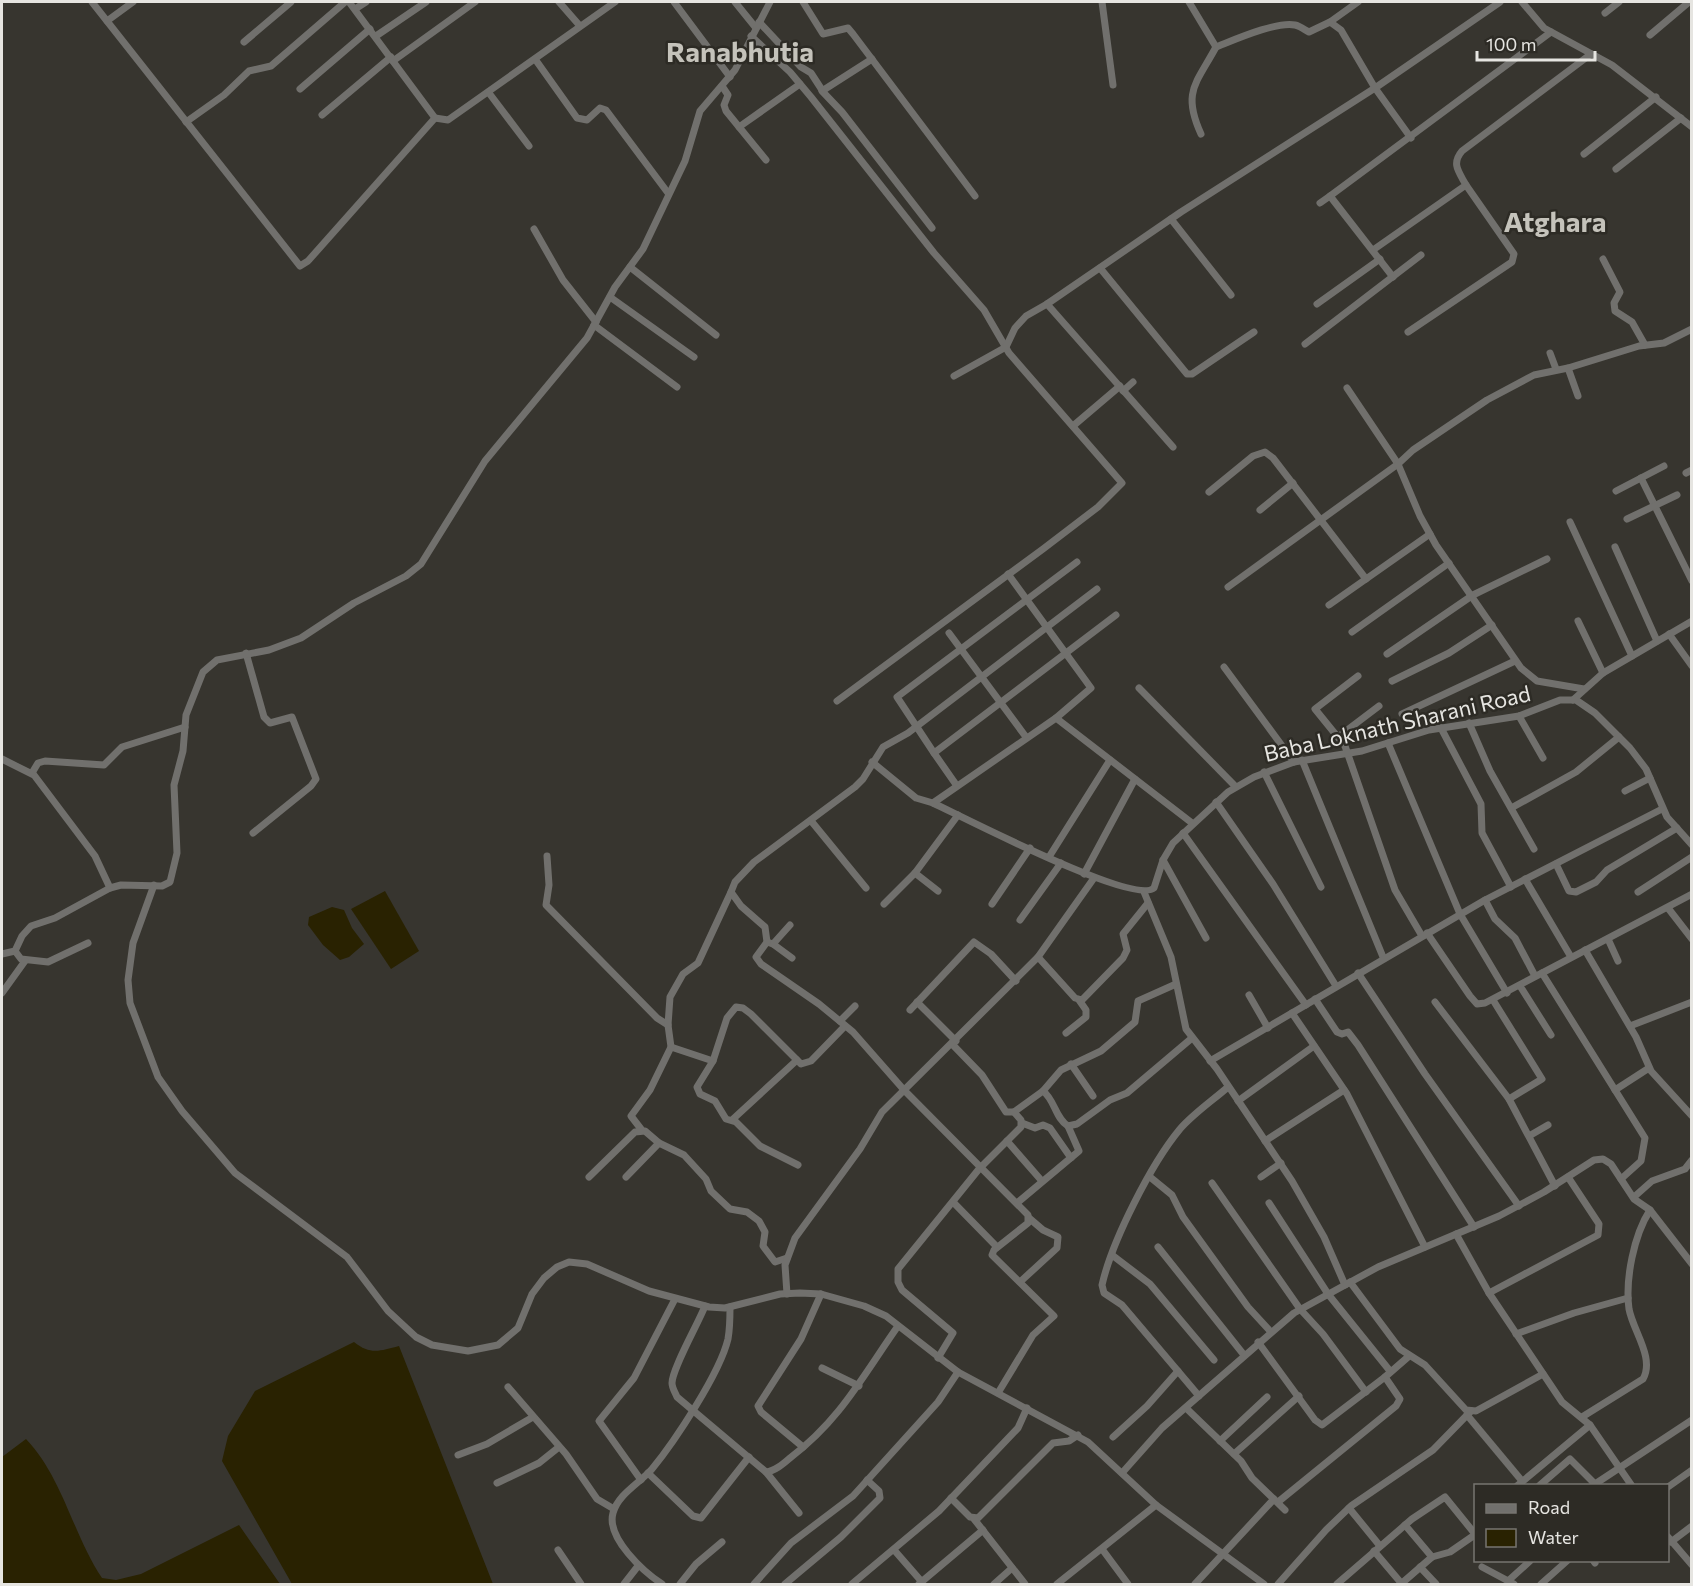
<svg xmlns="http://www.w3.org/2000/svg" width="1693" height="1586" viewBox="0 0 1693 1586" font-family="Commissioner,sans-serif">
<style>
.water{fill:#292201}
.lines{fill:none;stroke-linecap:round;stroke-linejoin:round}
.minor{stroke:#71706d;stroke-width:7}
.labels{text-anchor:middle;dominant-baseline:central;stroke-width:5;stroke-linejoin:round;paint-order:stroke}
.street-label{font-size:22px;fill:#e6e5e1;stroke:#2d2b25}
.district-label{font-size:28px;font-weight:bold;fill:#c5c3bb;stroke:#2d2b25}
</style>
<rect width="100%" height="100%" fill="#37352f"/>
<g class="water">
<polygon points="385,891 419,951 391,969 351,909"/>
<polygon points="332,907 344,910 352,928 364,944 349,957 340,960 323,945 308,925 309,917"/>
<path d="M 354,1342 C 370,1355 380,1351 399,1346 L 493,1584 L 292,1584 L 222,1461 L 228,1436 L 255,1391 Z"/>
<path d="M 26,1439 C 63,1478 73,1535 102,1578 L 116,1580 L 141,1574 L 239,1525 L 280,1584 L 2,1584 L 2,1457 Z"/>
</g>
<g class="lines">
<g class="minor">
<polyline points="92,2 300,266 308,261 435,118"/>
<polyline points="349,2 435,118 448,120 615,2"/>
<polyline points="559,2 580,26"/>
<polyline points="674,2 730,77"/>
<polyline points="735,2 756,28"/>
<polyline points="803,2 823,34 848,28 853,34 975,196"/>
<polyline points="1102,2 1113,85"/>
<path d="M 1189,2 L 1216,47 C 1234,40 1277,21 1295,25 C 1300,26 1305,30 1309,32 L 1330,22 L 1341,30 L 1375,88 L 1411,138"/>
<polyline points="1522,2 1544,28 1612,65 1692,127"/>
<polyline points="355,9 366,2"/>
<polyline points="1605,13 1619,2"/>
<polyline points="107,21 133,2"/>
<polyline points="759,22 801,67 811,73 822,90"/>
<polyline points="1330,22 1358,2"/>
<polyline points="1650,35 1689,2"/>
<polyline points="376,36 426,2"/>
<polyline points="751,36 790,72 811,97 934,253 984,310 1009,353 1122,483 1098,507 1043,549 837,701"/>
<polyline points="244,42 291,2"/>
<polyline points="535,59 577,118 587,120 600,108 606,110 668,193"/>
<polyline points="872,59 822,91 842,112 932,228"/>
<polyline points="393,61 475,2"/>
<polyline points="722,86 728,95 724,105 726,111 766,160"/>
<polyline points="300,89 370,29"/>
<polyline points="489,93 529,146"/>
<polyline points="322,115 391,57"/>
<polyline points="186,122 224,95 249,71 271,66 345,2"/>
<polyline points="739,127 800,84"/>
<path d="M 1201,134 C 1182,92 1196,84 1216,47"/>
<polyline points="1584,154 1656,97"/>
<polyline points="1616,169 1681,118"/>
<polyline points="1320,203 1330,196"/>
<polyline points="1171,219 1231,295"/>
<polyline points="534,229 563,280 596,322"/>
<path d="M 1373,250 L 1466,185 C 1459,172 1451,164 1462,151 L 1591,54"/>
<polyline points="1603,259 1620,292 1614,303 1615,311 1632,322 1645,345"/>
<polyline points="630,267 716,335"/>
<polyline points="1100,268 1187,374 1192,374 1254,332"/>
<polyline points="1393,277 1330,196 1551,32"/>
<polyline points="610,297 694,357"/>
<polyline points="1047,304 1173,447"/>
<polyline points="1317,304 1380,259"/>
<polyline points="594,325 677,387"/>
<polyline points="1408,332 1512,262 1514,254 1466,185"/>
<polyline points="1305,344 1421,255"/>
<polyline points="1550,353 1556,369"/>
<polyline points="1568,368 1578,396"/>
<polyline points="954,376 1006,347 1015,328 1026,316 1047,304 1181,212 1375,88 1500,2"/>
<polyline points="1123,391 1133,382"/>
<polyline points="1073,426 1120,386"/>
<polyline points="1686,473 1692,470"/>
<polyline points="1641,478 1692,581"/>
<polyline points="1616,491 1664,466"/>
<polyline points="1209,492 1253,456 1265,452 1273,458 1366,579"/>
<polyline points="1260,510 1293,483"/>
<polyline points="1627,519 1677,495"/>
<polyline points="1570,522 1632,656"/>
<polyline points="1615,547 1657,641"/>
<polyline points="1228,587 1398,464 1347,388"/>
<polyline points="1329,605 1430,534"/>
<polyline points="1578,621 1603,673"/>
<polyline points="1352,632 1449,563"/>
<polyline points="949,633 1026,737"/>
<polyline points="1669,634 1692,666"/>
<polyline points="246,653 264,717 270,723 292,717 316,779 311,786 253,833"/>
<polyline points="1387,654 1473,595 1547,559"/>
<polyline points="1224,667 1294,762"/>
<polyline points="1358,676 1315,709 1345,746 1395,890 1422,936"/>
<polyline points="1392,681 1449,653 1492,625"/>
<polyline points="1139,688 1235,786"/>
<polyline points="1584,689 1537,681 1521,668 1436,545 1420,516 1398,464 1413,450 1487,400 1534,375 1568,368 1639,346 1664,343 1692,329"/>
<polyline points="1573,700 1603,673 1692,621"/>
<polyline points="1402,714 1515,661"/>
<polyline points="1519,716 1543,758"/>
<polyline points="1056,718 1192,823"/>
<polyline points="1469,723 1490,771 1534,849"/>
<polyline points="1441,728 1481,804 1482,833 1511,887"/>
<polyline points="1338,737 1379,706"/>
<polyline points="1388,743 1460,914 1507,993"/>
<polyline points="934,753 897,697 1077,562"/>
<polyline points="2,759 34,775 95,856 110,888"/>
<polyline points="1302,760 1383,957"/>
<path d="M 872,762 L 916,798 L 933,803 C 963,817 1134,906 1154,888 L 1163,860 L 1173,843 L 1228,792 L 1254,777 L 1294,762 L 1362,751 L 1429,730 L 1519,716 L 1560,700 L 1576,700 L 1595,713 L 1630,748 L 1646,769 L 1667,817 L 1692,845"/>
<polyline points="1264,772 1321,887"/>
<polyline points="32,773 38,763 45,761 104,765 122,747 185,727"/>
<polyline points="957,786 934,753 1116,615"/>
<polyline points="1625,791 1650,778"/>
<polyline points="1216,802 1273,884 1336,986"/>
<polyline points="933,803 1056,718 1091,688 1008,574"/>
<polyline points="1513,807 1576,772 1619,737"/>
<polyline points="812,822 866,888"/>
<polyline points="1183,833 1306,1005"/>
<polyline points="547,856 549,885 546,905 657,1018 668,1025"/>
<polyline points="1049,857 1110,760"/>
<polyline points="1163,860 1206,938"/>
<polyline points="1556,864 1569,891 1576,892 1596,882 1607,870 1677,828"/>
<polyline points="915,873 938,891"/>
<polyline points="1084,874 1135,779"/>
<polyline points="1525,879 1571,957"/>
<polyline points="154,885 133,943 128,980 130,1003 158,1077 182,1111 235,1173 347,1257 388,1311 416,1337 432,1345 468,1351 498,1345 518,1328 532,1294 544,1278 557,1267 569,1262 587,1264 649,1291 709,1307 725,1308 780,1294 800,1293 821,1294 864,1306 886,1316 958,1372 1088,1442 1156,1505 1264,1584"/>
<polyline points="1144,892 1171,957 1186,1029 1217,1069 1292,1181 1324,1237 1345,1285"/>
<polyline points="1638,892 1692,857"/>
<polyline points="1485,900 1495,919 1515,938 1535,976"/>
<polyline points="884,904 915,873 958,815"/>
<polyline points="992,904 1030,848"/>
<polyline points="1668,908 1692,939"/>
<polyline points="1020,920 1061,863"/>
<polyline points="1427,933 1470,996 1477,1004 1485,1003 1692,894"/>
<polyline points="1608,939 1618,961"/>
<polyline points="767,942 773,944 790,925"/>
<polyline points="773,944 792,958"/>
<polyline points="1585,950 1636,1037 1651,1071 1692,1116"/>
<polyline points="15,951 21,959 48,962 88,943"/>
<polyline points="2,954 15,951 22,936 31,926 55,918 110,888 121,885 162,886 170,882 177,853 174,785 183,751 186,715 203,672 217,660 269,650 301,638 354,603 406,576 421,564 485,461 587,338 615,287 643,249 685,161 700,111 735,70 770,2"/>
<polyline points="1038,957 1075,998 1082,1000 1123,958 1127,950 1123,934 1148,903"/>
<polyline points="1358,973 1425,1074 1519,1206"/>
<polyline points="1542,973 1645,1138 1641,1161 1621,1179"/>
<polyline points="1520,986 1551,1035"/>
<polyline points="2,993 25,961"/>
<polyline points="1249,995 1268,1028"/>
<polyline points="1315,999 1337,1032 1342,1034 1348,1032 1358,1045 1474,1227"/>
<polyline points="1493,1000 1542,1079 1509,1099"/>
<polyline points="917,1002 956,1041"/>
<polyline points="1435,1002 1509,1099 1555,1186"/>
<polyline points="910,1010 974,942 991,954 1016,981"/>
<polyline points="1292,1013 1347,1094 1425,1247"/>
<polyline points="840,1021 855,1006"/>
<polyline points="1630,1026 1692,1002"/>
<polyline points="1066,1033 1086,1017 1086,1010 1079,1000"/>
<path d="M 952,1044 L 982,1075 L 1006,1112 L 1014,1112 L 1043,1091 C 1055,1100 1055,1118 1068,1126 L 1077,1124 L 1110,1100 L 1127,1093 L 1192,1038"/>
<polyline points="671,1047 713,1061"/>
<polyline points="1210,1061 1485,900 1662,809"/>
<polyline points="1071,1064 1093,1096"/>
<polyline points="1615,1090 1649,1068"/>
<polyline points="1043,1091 1061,1070 1101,1051 1135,1022 1138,1001 1176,984"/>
<polyline points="1238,1101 1314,1046"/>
<polyline points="732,1120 797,1060"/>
<polyline points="1022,1123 1035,1128 1043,1125 1050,1128 1071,1158"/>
<polyline points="641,1129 631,1116 650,1090 671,1047 668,1025 670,997 683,974 698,963 731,892"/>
<polyline points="1529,1136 1548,1125"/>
<polyline points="1007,1141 1041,1180"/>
<polyline points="1265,1141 1344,1090"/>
<polyline points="798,1165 760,1146 736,1122 726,1119 715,1101 700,1094 697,1087 713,1061 727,1018 736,1007 743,1008 751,1014 801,1064 811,1061 845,1026"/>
<polyline points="589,1177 635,1132 645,1131 659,1143 684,1155 706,1179 711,1191 730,1209 747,1212 759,1221 765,1232 763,1246 775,1262 787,1258"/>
<polyline points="626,1177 659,1143"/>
<polyline points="1150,1177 1172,1195 1183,1217 1248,1307 1270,1331"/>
<polyline points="1261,1177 1281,1163"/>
<polyline points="1212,1183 1300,1309 1323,1334 1366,1392"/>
<polyline points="1634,1197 1652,1181 1685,1169 1692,1160"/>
<polyline points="953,1202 997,1247"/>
<polyline points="1017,1203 1079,1151 1068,1126"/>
<polyline points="1269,1203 1328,1294 1390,1371"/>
<polyline points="1456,1234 1489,1293 1562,1402 1590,1425 1632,1486"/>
<polyline points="1158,1247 1244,1355"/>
<polyline points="1112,1255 1150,1284 1214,1360"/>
<polyline points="1020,1282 1057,1248 1058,1237 1043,1230 1029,1218"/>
<polyline points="1350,1282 1400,1349 1425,1365 1466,1410 1476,1411 1543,1374"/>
<polyline points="1489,1293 1598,1235 1599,1224 1568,1177"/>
<polyline points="787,1294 785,1265 795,1238 860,1149 882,1112 1038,957 1094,878"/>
<path d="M 705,1306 C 698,1324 672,1369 672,1383 C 672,1388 675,1392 677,1397 L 766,1472 C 775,1471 783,1464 790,1458 C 841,1419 862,1377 898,1326"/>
<polyline points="1516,1334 1574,1313 1628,1298"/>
<polyline points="1258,1342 1315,1420 1322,1425 1385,1377"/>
<polyline points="938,1358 953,1333 902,1290 898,1282 898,1269 979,1169 1021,1127 1021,1120 1014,1112"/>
<polyline points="822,1368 859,1386"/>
<polyline points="508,1387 566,1454 597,1499 614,1509"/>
<polyline points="998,1393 1033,1335 1054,1316 992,1255 994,1250 1028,1223 1028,1215 904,1090 853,1032 819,1004 761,964 756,957 767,942 765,927 741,906 731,892 735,882 754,862 855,787 863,779 883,747 908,733 1097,589"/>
<path d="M 1199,1396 L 1122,1305 L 1104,1293 L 1102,1285 C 1112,1241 1151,1164 1180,1129 C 1194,1113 1212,1101 1228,1087"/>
<polyline points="1186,1408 1241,1461 1252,1478 1285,1510"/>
<polyline points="1467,1415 1522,1481"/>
<path d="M 1582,1417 L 1643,1379 C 1655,1358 1633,1331 1629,1309 C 1625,1279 1634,1235 1650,1210"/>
<polyline points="1113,1437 1147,1406 1178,1371"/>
<polyline points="1220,1441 1267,1397"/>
<polyline points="803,1447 761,1412 758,1406 801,1339 821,1294"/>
<polyline points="1234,1454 1299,1396"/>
<polyline points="458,1455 487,1444 533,1417"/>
<polyline points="766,1472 799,1513"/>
<polyline points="648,1473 693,1516 701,1518 749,1457"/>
<polyline points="1122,1473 1162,1428 1294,1313 1378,1267 1499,1216 1544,1192 1594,1160 1603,1159 1611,1164 1634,1199 1650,1210 1692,1264"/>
<polyline points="641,1480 599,1421 634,1378 675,1299"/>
<polyline points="497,1483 539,1463 559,1447"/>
<polyline points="1517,1486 1590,1425"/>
<polyline points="1539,1486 1570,1459 1594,1483"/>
<polyline points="1592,1486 1692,1420"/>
<polyline points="1668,1487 1692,1470"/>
<polyline points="951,1498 970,1517 978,1518 1053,1443 1069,1441 1078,1435"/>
<polyline points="1278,1502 1396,1406 1400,1399 1385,1377 1408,1357"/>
<polyline points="1349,1508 1380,1546"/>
<polyline points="974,1519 1025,1584"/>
<polyline points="1405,1525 1432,1557"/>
<polyline points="1668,1537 1692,1565"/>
<polyline points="1671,1542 1692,1526"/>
<polyline points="1102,1549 1128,1584"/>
<polyline points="558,1550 581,1584"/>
<polyline points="895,1551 922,1582"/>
<polyline points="1374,1551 1402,1584"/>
<polyline points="1593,1560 1595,1563"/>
<polyline points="1420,1567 1436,1584"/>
<polyline points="1482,1567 1514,1584"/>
<polyline points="1508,1581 1530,1561"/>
<polyline points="624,1584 638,1566"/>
<path d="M 662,1584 C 644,1572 606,1538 613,1513 C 618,1494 640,1483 652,1469 C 675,1441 720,1373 728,1339 C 730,1328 730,1318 730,1307"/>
<polyline points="680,1584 696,1564 722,1542"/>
<polyline points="754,1584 791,1543 853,1496 938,1402 958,1372"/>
<polyline points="785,1584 841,1537 880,1498 879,1491 867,1480"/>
<polyline points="852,1584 939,1511 1018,1428 1027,1408"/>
<polyline points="919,1584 983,1530"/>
<polyline points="994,1584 1012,1568"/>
<polyline points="1057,1584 1156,1505"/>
<polyline points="1195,1584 1274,1499"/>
<polyline points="1278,1584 1326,1530 1351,1506 1433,1450 1471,1411"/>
<polyline points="1337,1584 1412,1519 1445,1497 1475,1534"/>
<polyline points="1401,1584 1432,1557 1450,1552 1476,1534"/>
<polyline points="1541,1584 1568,1560"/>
</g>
</g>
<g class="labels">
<g class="street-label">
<text transform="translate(1397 723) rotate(-13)">Baba Loknath Sharani Road</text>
</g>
<g class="district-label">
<text x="740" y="51">Ranabhutia</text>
<text x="1555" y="221">Atghara</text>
</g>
</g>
<rect width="1693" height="1586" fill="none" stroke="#e6e5e1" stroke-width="6"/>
<rect x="1474" y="1484" width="195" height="78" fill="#2d2b25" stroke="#777570" stroke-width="1.5"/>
<rect x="1486" y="1504" width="30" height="9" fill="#71706d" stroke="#777570" stroke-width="1.5"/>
<text x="1528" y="1514" font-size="18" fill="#e6e5e1">Road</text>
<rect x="1486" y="1529" width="30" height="18" fill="#292201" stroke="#777570" stroke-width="1.5"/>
<text x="1528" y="1544" font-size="18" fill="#e6e5e1">Water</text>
<path d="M1477 51v9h118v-9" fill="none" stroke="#e6e5e1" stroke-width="3"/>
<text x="1486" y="51" font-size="18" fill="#e6e5e1" stroke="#2d2b25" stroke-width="4.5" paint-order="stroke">100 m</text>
</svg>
